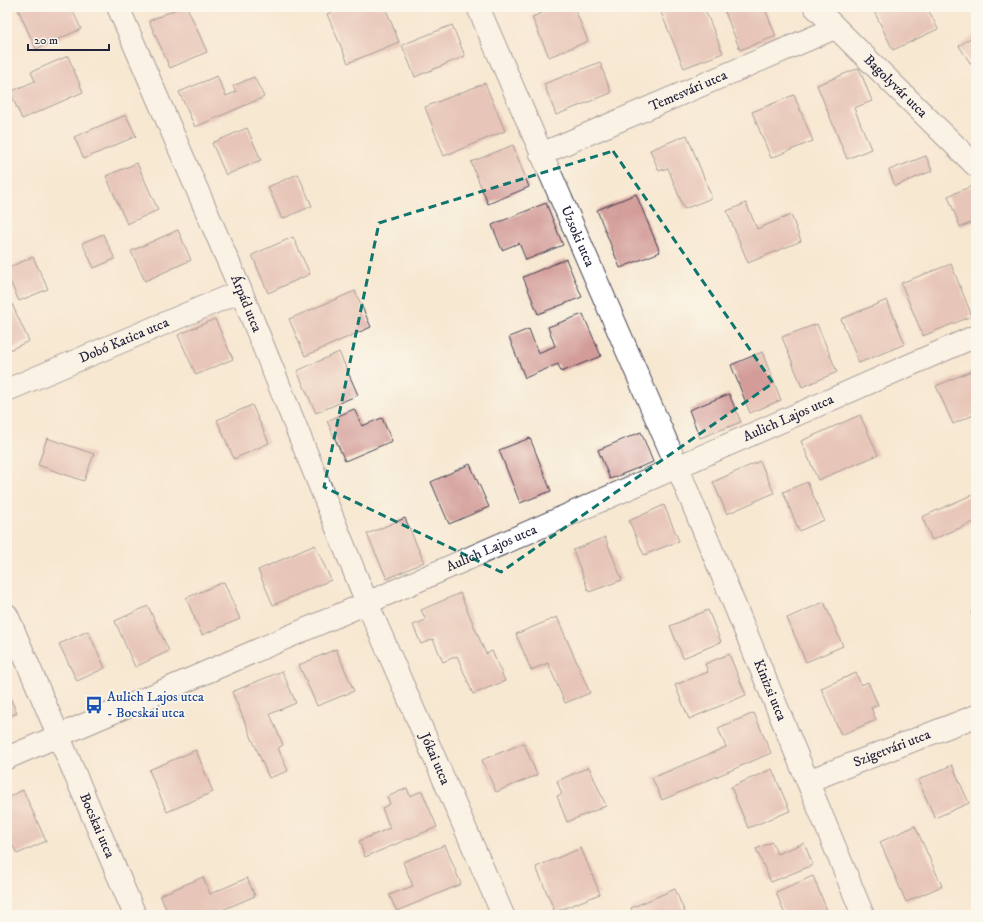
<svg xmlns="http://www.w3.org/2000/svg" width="983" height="922" viewBox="0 0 983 922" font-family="'IM FELL DW Pica',serif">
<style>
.building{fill:#d39c99}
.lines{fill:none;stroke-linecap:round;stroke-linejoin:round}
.street-casing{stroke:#424052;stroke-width:24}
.street{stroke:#fff;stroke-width:22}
.marked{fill:none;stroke:#0f766e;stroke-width:3;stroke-dasharray:8 5;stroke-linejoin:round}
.labels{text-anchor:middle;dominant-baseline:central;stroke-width:3.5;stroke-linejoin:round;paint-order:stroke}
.street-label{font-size:14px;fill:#22223b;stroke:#fbf7ec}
.transit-label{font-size:14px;fill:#164399;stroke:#fbf7ec;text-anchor:start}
</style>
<rect width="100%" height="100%" fill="#fbf7ec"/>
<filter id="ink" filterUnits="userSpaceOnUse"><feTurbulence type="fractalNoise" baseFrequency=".025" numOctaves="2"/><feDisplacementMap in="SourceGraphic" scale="8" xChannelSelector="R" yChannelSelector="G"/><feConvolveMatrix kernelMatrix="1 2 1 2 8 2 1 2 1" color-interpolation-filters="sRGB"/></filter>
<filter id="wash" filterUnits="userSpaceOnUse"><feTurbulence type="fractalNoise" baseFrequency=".012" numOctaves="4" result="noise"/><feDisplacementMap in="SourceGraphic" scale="16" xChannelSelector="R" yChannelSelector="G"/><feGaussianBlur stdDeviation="0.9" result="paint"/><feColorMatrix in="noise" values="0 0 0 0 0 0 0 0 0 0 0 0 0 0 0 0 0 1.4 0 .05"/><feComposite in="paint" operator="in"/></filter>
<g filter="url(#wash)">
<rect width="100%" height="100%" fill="#f7e8d2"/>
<g id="blocks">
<g class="building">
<polygon points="17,7 71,7 81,29 36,49"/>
<polygon points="181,7 187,7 207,52 170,68 149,21"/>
<polygon points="344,7 385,7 399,42 348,63 327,14"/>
<polygon points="556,7 574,7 588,41 549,57 532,17"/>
<polygon points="669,7 704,7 723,53 684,68 660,10"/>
<polygon points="723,7 764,7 776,36 740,50"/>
<polygon points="872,7 927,7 938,29 893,50"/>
<polygon points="452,25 465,56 415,77 402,45"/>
<polygon points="976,34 976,72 959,46"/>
<polygon points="68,56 83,92 22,119 10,92 35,81 31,72"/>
<polygon points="600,62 611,93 556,115 544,84"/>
<polygon points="859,68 872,101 854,108 871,149 847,159 817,85"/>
<polygon points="217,76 226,96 236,92 233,86 254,77 264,97 195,127 179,92"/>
<polygon points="485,83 505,131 444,156 425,107"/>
<polygon points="794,95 813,141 771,158 752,112"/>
<polygon points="126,115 136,136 84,159 74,137"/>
<polygon points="247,128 261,160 226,175 212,143"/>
<polygon points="687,135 712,198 684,209 668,168 659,171 650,150"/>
<polygon points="513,145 529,187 488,204 471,162"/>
<polygon points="926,156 932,171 895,186 889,170"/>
<polygon points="137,163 158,210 127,224 106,176"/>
<polygon points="298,174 312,206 282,219 268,187"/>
<polygon points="972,186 976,195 976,221 960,227 948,196"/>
<polygon points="636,194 660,252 620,268 597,210"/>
<polygon points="546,203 563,245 526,260 519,243 502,250 492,225"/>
<polygon points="746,203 757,229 791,215 801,241 748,263 727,211"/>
<polygon points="178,230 191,260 145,281 131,251"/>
<polygon points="103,234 115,259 94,268 82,243"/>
<polygon points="293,237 310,274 268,293 252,255"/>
<polygon points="33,257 48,289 19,301 7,275 7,268"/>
<polygon points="566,259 582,297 538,314 523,277"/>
<polygon points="951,264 972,316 923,336 901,283"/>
<polygon points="355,291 371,327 305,356 289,319"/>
<polygon points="887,300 905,344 859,363 841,319"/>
<polygon points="12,304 29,341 7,351 7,307"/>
<polygon points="583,314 601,356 561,372 558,364 525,378 509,337 529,329 538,353 555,346 548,327"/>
<polygon points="215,319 233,359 196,375 178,335"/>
<polygon points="817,324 837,372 802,387 782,337"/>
<polygon points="339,352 358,395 316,413 297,371"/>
<polygon points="762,352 781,400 750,413 731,365"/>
<polygon points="976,369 976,414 953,424 936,386"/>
<polygon points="729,394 741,422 700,438 689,410"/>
<polygon points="252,405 269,443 234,459 217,420"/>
<polygon points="354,409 362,426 382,418 392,441 345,461 327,421"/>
<polygon points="860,415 878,455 818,480 801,441"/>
<polygon points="641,432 653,462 610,479 598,450"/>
<polygon points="47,438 94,454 84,481 38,465"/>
<polygon points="530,438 551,491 520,503 499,450"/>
<polygon points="760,461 774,493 727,514 713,482"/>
<polygon points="470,464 489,507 449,524 431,482"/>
<polygon points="807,482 824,520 799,531 783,492"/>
<polygon points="976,493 976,521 932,540 922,517"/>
<polygon points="664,505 679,541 644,555 629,521"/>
<polygon points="405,518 424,562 387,579 367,534"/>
<polygon points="605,537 622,580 589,592 573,550"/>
<polygon points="315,545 331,580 273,605 258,570"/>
<polygon points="224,582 240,619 202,635 186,598"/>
<polygon points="460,593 486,654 492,651 505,681 473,694 457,656 443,662 433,639 421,644 413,625 426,620 421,610"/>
<polygon points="824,602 843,646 806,662 787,618"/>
<polygon points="148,606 169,651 135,667 115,621"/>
<polygon points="708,610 721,642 683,658 670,626"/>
<polygon points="976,610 976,623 971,612"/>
<polygon points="557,617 590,693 565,703 548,663 531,670 516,634"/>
<polygon points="88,631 105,668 77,681 59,644"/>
<polygon points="336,649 354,691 317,706 299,665"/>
<polygon points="729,654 746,695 689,719 675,685 708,672 705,664"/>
<polygon points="282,671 296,703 270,714 283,745 278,748 288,771 269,778 232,692"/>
<polygon points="856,673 861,685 868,682 878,705 871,708 876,720 841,735 821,688"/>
<polygon points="7,691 17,713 7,717"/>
<polygon points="754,713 771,753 662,800 652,778 726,747 718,728"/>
<polygon points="524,743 537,775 496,792 482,760"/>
<polygon points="196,750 213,792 167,812 149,770"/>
<polygon points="952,765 969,803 935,818 918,780"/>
<polygon points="589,767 606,806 567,822 557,796 562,794 557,781"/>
<polygon points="772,769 790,811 748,828 731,787"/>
<polygon points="407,788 410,796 422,791 437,827 365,857 359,841 390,828 382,808 390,804 387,797"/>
<polygon points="23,790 46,841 17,854 7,833 7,798"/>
<polygon points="915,826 942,886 906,902 880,842"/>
<polygon points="772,842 777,854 804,843 813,865 771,882 756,849"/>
<polygon points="445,845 461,884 397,911 389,895 413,886 403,862"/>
<polygon points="581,848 600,894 555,912 536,867"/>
<polygon points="813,876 829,915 785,915 776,892"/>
<polygon points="203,877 210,894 247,878 255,896 211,915 169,915 160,895"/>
<polygon points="675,889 686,915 634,915 631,908"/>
</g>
</g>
</g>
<g filter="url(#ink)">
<use href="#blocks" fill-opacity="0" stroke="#424052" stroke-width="1"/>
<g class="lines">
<g class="street-casing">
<g id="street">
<path id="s1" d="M 118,7 L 241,291 L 367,603 L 503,915"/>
<path id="s2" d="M 478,7 L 677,466 L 863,915"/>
<path id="s3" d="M 815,7 L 976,166"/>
<path id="s4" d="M 541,154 L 835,28"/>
<path id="s5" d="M 7,390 L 241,291"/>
<path id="s6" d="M 7,615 L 135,915"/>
<path id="s7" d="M 7,758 L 367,603 L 976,336"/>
<path id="s8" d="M 808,781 L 976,716"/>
</g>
</g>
<use href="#street" class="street"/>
</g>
</g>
<path d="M0 0H983V922H0ZM 613,151 L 773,383 L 501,572 L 324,487 L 379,223 Z" fill="#f7e8d2" fill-opacity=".55" fill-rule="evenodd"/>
<path class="marked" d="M 613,151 L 773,383 L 501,572 L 324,487 L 379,223 Z"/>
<defs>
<g id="bus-bare" transform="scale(1.38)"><path d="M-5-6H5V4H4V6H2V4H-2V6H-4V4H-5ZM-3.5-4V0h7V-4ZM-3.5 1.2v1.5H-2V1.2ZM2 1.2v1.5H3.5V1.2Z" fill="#1a4fb4" stroke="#fbf7ec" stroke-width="2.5" paint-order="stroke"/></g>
</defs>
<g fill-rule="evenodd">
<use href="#bus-bare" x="94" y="705"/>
</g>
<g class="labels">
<g class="street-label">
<text stroke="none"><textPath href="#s3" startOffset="113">Bagolyvár utca</textPath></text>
<text stroke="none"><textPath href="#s4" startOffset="160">Temesvári utca</textPath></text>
<text stroke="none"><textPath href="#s2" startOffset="250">Uzsoki utca</textPath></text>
<text stroke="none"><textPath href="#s1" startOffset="323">Árpád utca</textPath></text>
<text stroke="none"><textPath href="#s5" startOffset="127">Dobó Katica utca</textPath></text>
<text stroke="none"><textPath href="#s7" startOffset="852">Aulich Lajos utca</textPath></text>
<text stroke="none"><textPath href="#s7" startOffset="528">Aulich Lajos utca</textPath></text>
<text stroke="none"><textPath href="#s2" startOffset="743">Kinizsi utca</textPath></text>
<text stroke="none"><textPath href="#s8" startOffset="90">Szigetvári utca</textPath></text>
<text stroke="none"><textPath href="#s1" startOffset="816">Jókai utca</textPath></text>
<text stroke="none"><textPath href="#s6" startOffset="229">Bocskai utca</textPath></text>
</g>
<g class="transit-label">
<text x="107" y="697">Aulich Lajos utca<tspan x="107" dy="16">- Bocskai utca</tspan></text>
</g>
</g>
<rect width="983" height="922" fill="none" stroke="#fbf7ec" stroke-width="24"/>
<path d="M28 44v6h81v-6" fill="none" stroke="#22223b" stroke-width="2"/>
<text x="34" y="44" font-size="12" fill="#22223b" stroke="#fbf7ec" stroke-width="3" paint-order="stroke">20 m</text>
</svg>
